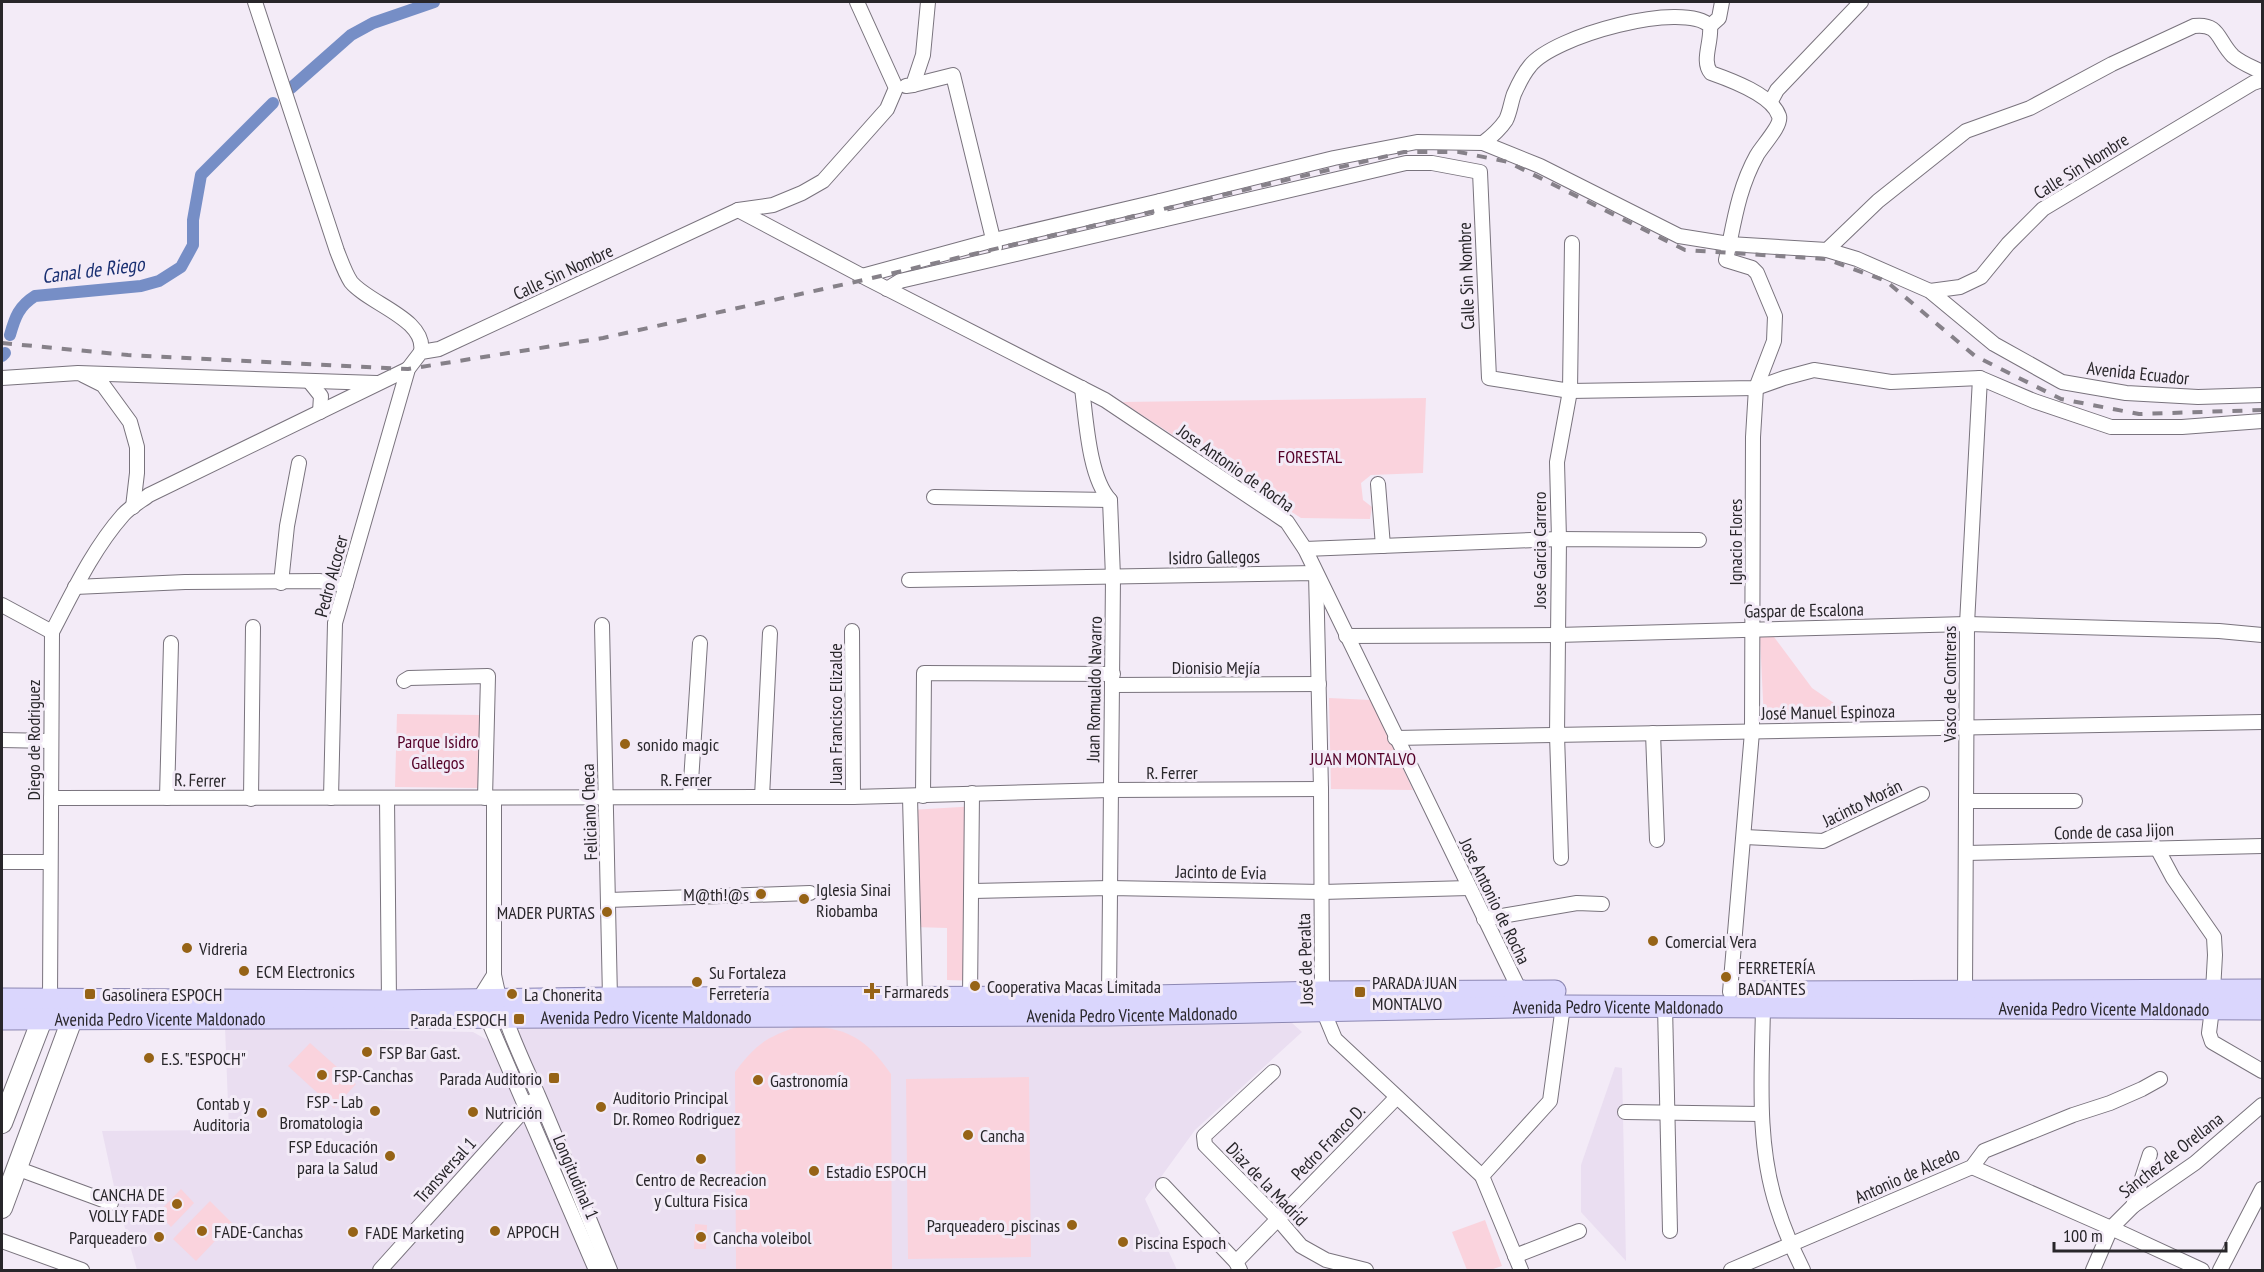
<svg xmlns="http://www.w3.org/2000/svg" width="2264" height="1272" viewBox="0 0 2264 1272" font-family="'PT Sans Narrow',sans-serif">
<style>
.built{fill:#eadef1}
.green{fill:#fad3dd}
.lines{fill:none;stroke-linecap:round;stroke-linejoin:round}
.canal{stroke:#768ec6;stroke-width:12}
.minor-casing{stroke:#79737d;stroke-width:16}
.secondary-casing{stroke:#79737d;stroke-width:22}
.primary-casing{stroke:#8c87b2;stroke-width:23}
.minor{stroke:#fff;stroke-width:14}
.secondary{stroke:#fff;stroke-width:20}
.primary{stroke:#dad6fd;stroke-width:21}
.rail{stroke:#868189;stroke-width:4;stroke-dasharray:10 10;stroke-linecap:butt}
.poi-dot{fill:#966316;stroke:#f3ebf7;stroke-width:2}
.labels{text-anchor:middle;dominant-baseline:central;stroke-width:6;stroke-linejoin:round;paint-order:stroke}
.street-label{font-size:18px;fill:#28262a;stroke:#f3ebf7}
.park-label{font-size:18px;fill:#540027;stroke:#f3ebf7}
.poi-label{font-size:18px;fill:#28262a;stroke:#f3ebf7;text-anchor:start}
.water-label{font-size:20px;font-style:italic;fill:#182f71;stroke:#f3ebf7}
</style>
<rect width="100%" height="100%" fill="#f3ebf7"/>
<g class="built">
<polygon points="1292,1023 1302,1032 1195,1130 1145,1199 1177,1270 137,1270 117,1200 102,1131 229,1130 225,1027 473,1032 491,1042 493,1049 514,1044 517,1032 526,1026"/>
<polygon points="1615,1067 1622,1068 1626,1261 1581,1212 1581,1165"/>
</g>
<g class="green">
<polygon points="1426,398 1423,473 1371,475 1361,483 1363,500 1372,507 1370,519 1301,518 1122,402"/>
<polygon points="1760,637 1774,637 1812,688 1857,719 1764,721"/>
<polygon points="1329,698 1371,700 1413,790 1331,789"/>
<polygon points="397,714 480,715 478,788 395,787"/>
<polygon points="977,806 977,981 947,980 947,928 914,927 911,810"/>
<path d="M 800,1026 C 846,1027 864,1036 891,1074 L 892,1270 L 736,1270 L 735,1072 C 756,1044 766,1037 800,1026 Z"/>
<polygon points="310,1043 356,1084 334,1108 288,1066"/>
<polygon points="1029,1077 1031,1257 908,1259 906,1079"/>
<polygon points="181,1189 194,1203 171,1227 158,1213"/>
<polygon points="210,1201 232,1223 196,1261 173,1239"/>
<polygon points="1485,1220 1502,1266 1490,1270 1467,1270 1452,1232"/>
<polygon points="695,1224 707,1225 706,1249 694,1249"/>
</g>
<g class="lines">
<g class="canal">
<polyline points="291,88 351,35 373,23 434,2"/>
<path d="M 10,335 C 15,317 19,306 35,296 L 141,286 L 159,281 L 181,267 L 193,245 L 193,220 L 201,175 L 273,103"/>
<polyline points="2,356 5,353"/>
</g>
<g class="minor-casing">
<g id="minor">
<path d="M 255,2 L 337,251 C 341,261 345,273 351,282 C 369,304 427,319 421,352"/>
<polyline points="1710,26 1719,18 1722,2"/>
<polyline points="913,85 953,75 995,247"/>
<polyline points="906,86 913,85 923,55 928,2"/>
<polyline points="1771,101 1777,90 1861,2"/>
<path d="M 1483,143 C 1491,137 1500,129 1506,120 C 1510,112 1511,102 1514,94 C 1518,85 1524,73 1530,66 C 1553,36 1683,0 1710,26 C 1712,42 1701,61 1711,73 C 1731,80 1772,95 1779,116 C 1782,125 1763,145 1757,155 C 1738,189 1734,223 1726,260 L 1752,268 L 1757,273 L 1775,316 L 1774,341 L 1756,388 L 1753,437 L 1752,732 L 1730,992"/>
<polyline points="738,210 868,279 1105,400 1287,522 1305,549 1520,991"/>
<polyline points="1161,220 1160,201 1334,158 1417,142 1483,143 1540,166 1679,236 1729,244 1827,250 1857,259 1930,291 1994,344 2062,382 2126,393 2198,397 2262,395"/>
<path d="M 1827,250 L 1878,201 L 1966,131 L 2030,108 L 2112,64 L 2194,26 C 2220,23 2217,40 2233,56 C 2241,63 2252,67 2262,72"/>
<polyline points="862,276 994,240 1160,201"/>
<polyline points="887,289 900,281 1406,163 1432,163 1480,172 1489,378 1570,391 1756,388 1784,378 1814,370 1891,382 1980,378 2034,401 2111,427 2182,427 2262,421"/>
<polyline points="1930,291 1960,287 1981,277 2008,244 2043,209 2253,83 2262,80"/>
<polyline points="83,375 103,385 130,422 137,447 137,473 133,507"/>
<polyline points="2,378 78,373 377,383"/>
<polyline points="309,381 321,396 320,412"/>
<path d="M 1082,388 C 1086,419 1089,478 1110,500 L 1113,577 L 1109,997"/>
<polyline points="1378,484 1383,546"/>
<polyline points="934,497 1110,500"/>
<polyline points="1305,549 1559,539 1699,540"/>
<polyline points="909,580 1316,573 1321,789 1322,992 1323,1010 1335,1039 1482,1176 1521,1270"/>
<polyline points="281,583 287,526 299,463"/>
<polyline points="75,587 185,582 319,581 346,585"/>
<polyline points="2,605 52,632"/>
<polyline points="602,625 610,998"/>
<polyline points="852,631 853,797"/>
<polyline points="1346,636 1557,635 1967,624 2219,631 2262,635"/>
<polyline points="404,681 409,678 488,676 485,798"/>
<polyline points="1112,685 1319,684"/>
<polyline points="1653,733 1657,840"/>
<polyline points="1395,738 2262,722"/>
<polyline points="2,740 51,741"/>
<polyline points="923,796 924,673 1113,674"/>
<polyline points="690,797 700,643"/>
<polyline points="762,797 770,633"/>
<polyline points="910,797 915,997"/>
<polyline points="51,798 853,797 1111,790 1321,789"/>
<polyline points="167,798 171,643"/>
<polyline points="331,798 335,623 408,369 421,352 439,349 738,210 773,205 802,193 823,181 887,109 896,88 857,2"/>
<polyline points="387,798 389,1001"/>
<path d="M 494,798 L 494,975 C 502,1018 520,1055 538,1095 C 563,1153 586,1212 610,1270"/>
<polyline points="251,799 253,627"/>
<polyline points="1966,801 2075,801"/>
<polyline points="1745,837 1823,841 1922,794"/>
<polyline points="2157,848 2173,878 2214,937 2215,955 2213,991"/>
<polyline points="1966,853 2262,846"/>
<polyline points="1561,858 1557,735 1559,539 1557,462 1570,391 1572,243"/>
<polyline points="2,862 50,862"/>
<polyline points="973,891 1110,888 1322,892 1469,888"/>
<polyline points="609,900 810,893"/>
<polyline points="1484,919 1577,903 1602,904"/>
<polyline points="494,975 479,999 596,1270"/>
<polyline points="1965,990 1967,624 1980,378"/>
<polyline points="970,997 972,793"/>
<path d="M 50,999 L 52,632 C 73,592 93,549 123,515 C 130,507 141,501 149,495 L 408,369"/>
<polyline points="1665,1006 1670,1231"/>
<path d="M 1763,1006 C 1762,1072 1756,1143 1777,1207 C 1784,1229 1793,1250 1803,1270"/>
<polyline points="2212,1009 2209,1033 2212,1042 2262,1071"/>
<polyline points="1273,1072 1204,1136 1205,1145 1278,1219 1301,1246 1326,1260 1366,1270"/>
<polyline points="1625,1112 1761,1114"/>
<polyline points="1972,1167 2111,1228 2202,1270"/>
<polyline points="16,1168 111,1203"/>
<polyline points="1482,1176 1550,1101 1563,1006"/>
<polyline points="1163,1185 1236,1262 1240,1270"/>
<polyline points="2133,1206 2150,1154"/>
<polyline points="2,1241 82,1270"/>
<polyline points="1515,1256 1579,1231"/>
<polyline points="1236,1262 1396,1098"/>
<polyline points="380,1270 532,1101"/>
<polyline points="1731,1270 1972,1167 1984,1151 2073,1115 2110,1103 2142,1089 2160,1079"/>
<polyline points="2093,1270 2111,1228 2133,1206 2195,1163 2262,1105"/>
<polyline points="2220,1270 2262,1189"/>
</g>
</g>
<g class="secondary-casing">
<g id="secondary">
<polyline points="2,1123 48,1004"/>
<polyline points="2,1208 77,1006"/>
</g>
</g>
<g class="primary-casing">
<g id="primary">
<polyline points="1763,992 2262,990"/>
<polyline points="2,999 389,1001 610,998 1109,997 1322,992 1555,991"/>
<path id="s1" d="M 2,1019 L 1109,1015 L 1563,1006 L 2262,1009"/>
</g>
</g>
<use href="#minor" class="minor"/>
<use href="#secondary" class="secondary"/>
<use href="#primary" class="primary"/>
<polyline class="rail" points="2,343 128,355 408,369 603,338 868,279 1404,152 1459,152 1508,162 1685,250 1826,259 1886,281 1975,356 2061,399 2139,414 2262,410"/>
</g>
<g class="poi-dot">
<circle cx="625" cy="744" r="6"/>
<circle cx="761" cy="894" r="6"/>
<circle cx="804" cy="899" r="6"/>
<circle cx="607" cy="912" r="6"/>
<circle cx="1653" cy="941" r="6"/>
<circle cx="187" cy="948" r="6"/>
<circle cx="244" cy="971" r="6"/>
<circle cx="1726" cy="977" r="6"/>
<circle cx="697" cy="982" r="6"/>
<circle cx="975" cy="986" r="6"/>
<path d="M869 982h6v6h6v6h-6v6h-6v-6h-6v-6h6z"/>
<rect x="1354" y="986" width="12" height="12" rx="3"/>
<rect x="84" y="988" width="12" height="12" rx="3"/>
<circle cx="512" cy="994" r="6"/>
<rect x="513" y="1013" width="12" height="12" rx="3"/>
<circle cx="367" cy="1052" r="6"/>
<circle cx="149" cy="1058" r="6"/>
<circle cx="322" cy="1075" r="6"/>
<rect x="548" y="1072" width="12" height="12" rx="3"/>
<circle cx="758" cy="1080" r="6"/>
<circle cx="601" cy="1107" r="6"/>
<circle cx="375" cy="1111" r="6"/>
<circle cx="473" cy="1112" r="6"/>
<circle cx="262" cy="1113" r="6"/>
<circle cx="968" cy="1135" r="6"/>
<circle cx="390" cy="1156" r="6"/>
<circle cx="701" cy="1159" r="6"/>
<circle cx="814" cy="1171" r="6"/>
<circle cx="177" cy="1204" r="6"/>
<circle cx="1072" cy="1225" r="6"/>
<circle cx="202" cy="1231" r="6"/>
<circle cx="495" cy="1231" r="6"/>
<circle cx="353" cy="1232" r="6"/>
<circle cx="159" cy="1237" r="6"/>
<circle cx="701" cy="1237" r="6"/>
<circle cx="1123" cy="1242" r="6"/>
</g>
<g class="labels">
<g class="street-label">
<text transform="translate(2081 166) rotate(-32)">Calle Sin Nombre</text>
<text transform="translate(563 272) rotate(-25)">Calle Sin Nombre</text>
<text transform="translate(1466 276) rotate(-92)">Calle Sin Nombre</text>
<text transform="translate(2138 373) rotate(6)">Avenida Ecuador</text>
<text transform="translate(1236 468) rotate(35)">Jose Antonio de Rocha</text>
<text transform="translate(1735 542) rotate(-90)">Ignacio Flores</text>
<text transform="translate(1539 550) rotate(-90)">Jose Garcia Carrero</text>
<text transform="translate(1214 557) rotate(-1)">Isidro Gallegos</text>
<text transform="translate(331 576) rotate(-75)">Pedro Alcocer</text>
<text transform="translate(1804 610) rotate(-1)">Gaspar de Escalona</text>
<text x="1216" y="667">Dionisio Mejía</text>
<text transform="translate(1949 684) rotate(-90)">Vasco de Contreras</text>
<text transform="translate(1094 689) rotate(-89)">Juan Romualdo Navarro</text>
<text transform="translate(1828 712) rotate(-1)">José Manuel Espinoza</text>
<text transform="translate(835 714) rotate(-90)">Juan Francisco Elizalde</text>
<text transform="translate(33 740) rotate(-90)">Diego de Rodriguez</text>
<text x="1172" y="772">R. Ferrer</text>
<text x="686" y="779">R. Ferrer</text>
<text transform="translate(200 780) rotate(1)">R. Ferrer</text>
<text transform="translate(1862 803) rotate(-26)">Jacinto Morán</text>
<text transform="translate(589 812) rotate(-92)">Feliciano Checa</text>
<text transform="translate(2114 831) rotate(-2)">Conde de casa Jijon</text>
<text transform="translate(1221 872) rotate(1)">Jacinto de Evia</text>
<text transform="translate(1495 901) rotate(64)">Jose Antonio de Rocha</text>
<text transform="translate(1305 959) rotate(-92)">José de Peralta</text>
<text stroke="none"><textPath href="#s1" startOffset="1616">Avenida Pedro Vicente Maldonado</textPath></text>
<text stroke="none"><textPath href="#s1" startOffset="2102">Avenida Pedro Vicente Maldonado</textPath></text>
<text stroke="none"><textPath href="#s1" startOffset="1130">Avenida Pedro Vicente Maldonado</textPath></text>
<text stroke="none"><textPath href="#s1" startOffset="644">Avenida Pedro Vicente Maldonado</textPath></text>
<text stroke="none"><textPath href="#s1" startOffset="158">Avenida Pedro Vicente Maldonado</textPath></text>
<text transform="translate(1328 1142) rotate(-46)">Pedro Franco D.</text>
<text transform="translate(2171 1155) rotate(-38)">Sánchez de Orellana</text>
<text transform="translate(445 1170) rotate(-48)">Transversal 1</text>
<text transform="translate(1907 1175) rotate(-24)">Antonio de Alcedo</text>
<text transform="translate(576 1177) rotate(67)">Longitudinal 1</text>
<text transform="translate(1267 1184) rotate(46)">Diaz de la Madrid</text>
</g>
<g class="park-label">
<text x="1310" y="456">FORESTAL</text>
<text x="438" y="741">Parque Isidro<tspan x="438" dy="21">Gallegos</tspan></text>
<text x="1363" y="758">JUAN MONTALVO</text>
</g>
<g class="poi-label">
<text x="637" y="744">sonido magic</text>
<text x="816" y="889">Iglesia Sinai<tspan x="816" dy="21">Riobamba</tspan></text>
<text x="749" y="894" text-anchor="end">M@th!@s</text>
<text x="595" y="912" text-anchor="end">MADER PURTAS</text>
<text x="1665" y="941">Comercial Vera</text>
<text x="199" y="948">Vidreria</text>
<text x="1738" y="967">FERRETERÍA<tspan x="1738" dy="21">BADANTES</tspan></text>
<text x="256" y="971">ECM Electronics</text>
<text x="709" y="972">Su Fortaleza<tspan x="709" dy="21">Ferretería</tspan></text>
<text x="1372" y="982">PARADA JUAN<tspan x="1372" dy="21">MONTALVO</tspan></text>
<text x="987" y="986">Cooperativa Macas Limitada</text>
<text x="884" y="991">Farmareds</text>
<text x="102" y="994">Gasolinera ESPOCH</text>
<text x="524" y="994">La Chonerita</text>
<text x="507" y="1019" text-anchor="end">Parada ESPOCH</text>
<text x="379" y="1052">FSP Bar Gast.</text>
<text x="161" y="1058">E.S. "ESPOCH"</text>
<text x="334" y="1075">FSP-Canchas</text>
<text x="542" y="1078" text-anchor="end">Parada Auditorio</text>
<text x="770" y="1080">Gastronomía</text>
<text x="613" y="1097">Auditorio Principal<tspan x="613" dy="21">Dr. Romeo Rodriguez</tspan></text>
<text x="363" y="1101" text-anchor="end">FSP - Lab<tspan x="363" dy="21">Bromatologia</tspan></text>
<text x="250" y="1103" text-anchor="end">Contab y<tspan x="250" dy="21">Auditoria</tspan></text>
<text x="485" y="1112">Nutrición</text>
<text x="980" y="1135">Cancha</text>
<text x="378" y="1146" text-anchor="end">FSP Educación<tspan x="378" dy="21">para la Salud</tspan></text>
<text x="826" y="1171">Estadio ESPOCH</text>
<text x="701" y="1179" text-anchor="middle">Centro de Recreacion<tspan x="701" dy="21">y Cultura Fisica</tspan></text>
<text x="165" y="1194" text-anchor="end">CANCHA DE<tspan x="165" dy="21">VOLLY FADE</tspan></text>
<text x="1060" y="1225" text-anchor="end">Parqueadero_piscinas</text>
<text x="214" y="1231">FADE-Canchas</text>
<text x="507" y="1231">APPOCH</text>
<text x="365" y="1232">FADE Marketing</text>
<text x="147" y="1237" text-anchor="end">Parqueadero</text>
<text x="713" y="1237">Cancha voleibol</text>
<text x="1135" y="1242">Piscina Espoch</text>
</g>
<g class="water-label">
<text transform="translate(93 270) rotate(-7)">Canal de Riego</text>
</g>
</g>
<rect width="2264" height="1272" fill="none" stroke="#28262a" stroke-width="6"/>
<path d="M2054 1242v9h172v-9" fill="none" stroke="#28262a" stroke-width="3"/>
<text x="2063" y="1242" font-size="18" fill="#28262a" stroke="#f3ebf7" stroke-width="4.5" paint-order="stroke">100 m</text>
</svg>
